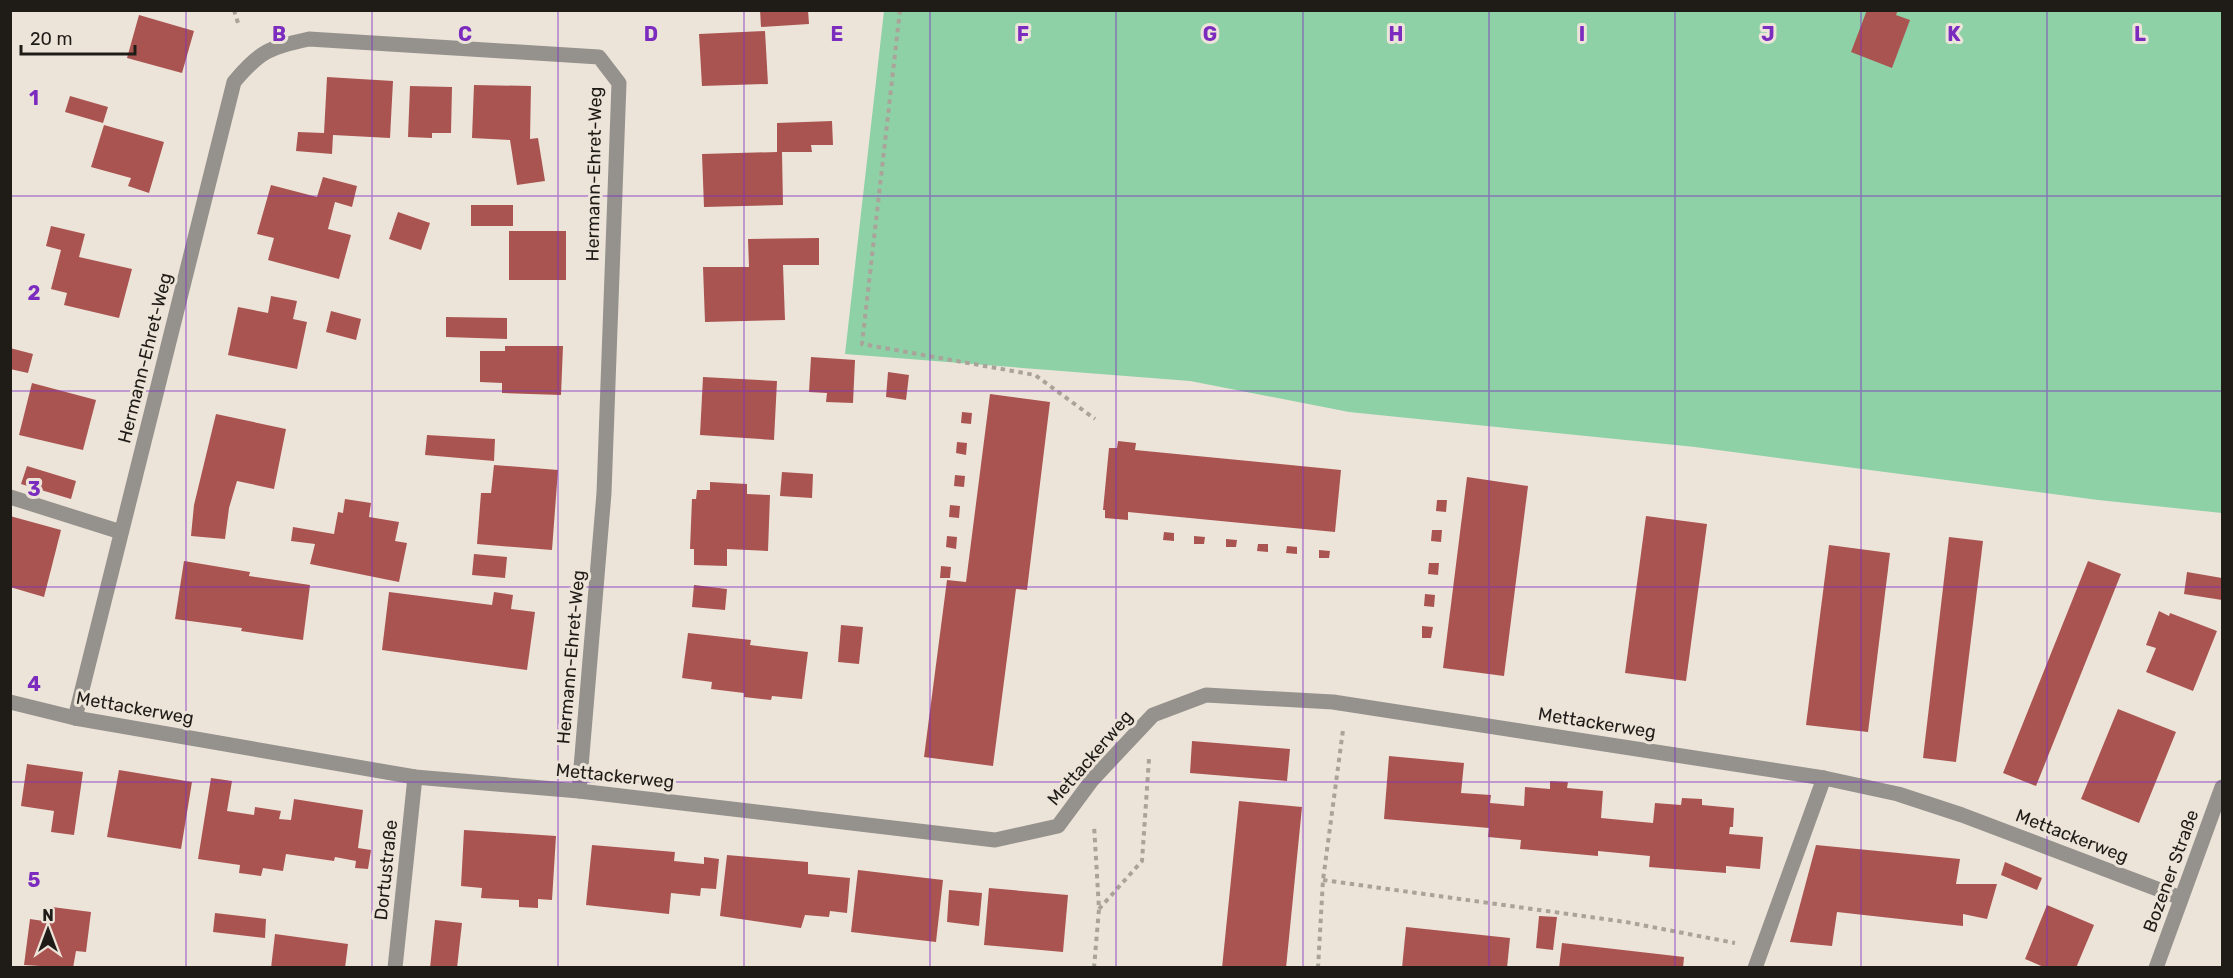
<svg xmlns="http://www.w3.org/2000/svg" width="2233" height="978" viewBox="0 0 2233 978" font-family="Rubik,sans-serif">
<style>
.green{fill:#8fd1a7}
.building{fill:#aa5451}
.lines{fill:none;stroke-linecap:round;stroke-linejoin:round}
.path{stroke:#aaa39a;stroke-width:4;stroke-dasharray:4.5 4.5;stroke-linecap:butt}
.service{stroke:#95928d;stroke-width:15}
.minor{stroke:#95928d;stroke-width:15}
.grid{fill:none;stroke:#7b2cbf;stroke-width:1.5;stroke-opacity:0.55}
.labels{text-anchor:middle;dominant-baseline:central;stroke-width:6;stroke-linejoin:round;paint-order:stroke}
.street-label{font-size:18px;fill:#1f1c18;stroke:#ede4d9}
.grid-label{font-size:20px;text-anchor:middle;font-weight:bold;fill:#7b2cbf;stroke:#ede4d9;stroke-width:6;stroke-linejoin:round;paint-order:stroke}
</style>
<rect width="100%" height="100%" fill="#ede4d9"/>
<polygon class="green" points="884,11 2222,11 2222,513 2098,500 1695,447 1349,412 1190,381 845,354"/>
<g class="building">
<polygon points="760,10 808,10 809,24 761,27"/>
<polygon points="1867,10 1898,10 1896,15 1910,20 1892,68 1851,52"/>
<polygon points="139,15 194,31 182,73 127,58"/>
<polygon points="765,31 768,84 702,86 699,34"/>
<polygon points="327,77 393,81 390,138 333,135 332,154 296,151 298,132 324,133"/>
<polygon points="474,85 531,86 530,139 538,138 545,181 517,185 510,140 472,138"/>
<polygon points="410,86 452,87 451,133 432,133 432,138 408,137"/>
<polygon points="70,96 108,107 103,123 65,112"/>
<polygon points="832,121 833,145 811,145 812,152 782,152 783,205 704,207 702,154 777,152 777,123"/>
<polygon points="104,125 164,142 149,193 128,186 131,178 91,167"/>
<polygon points="323,177 357,186 352,207 335,202 328,229 351,235 339,279 268,260 274,238 257,234 271,185 317,197"/>
<rect x="471" y="205" width="42" height="21"/>
<polygon points="398,212 430,223 421,250 389,239"/>
<polygon points="51,226 85,234 79,257 132,269 119,318 64,305 67,293 51,289 61,250 46,246"/>
<rect x="509" y="231" width="57" height="49"/>
<polygon points="819,238 819,265 783,265 785,320 705,322 703,267 749,267 748,239"/>
<polygon points="271,296 297,301 293,319 307,322 297,369 228,355 238,307 268,313"/>
<polygon points="331,311 361,319 356,340 326,332"/>
<polygon points="446,317 507,318 507,339 446,337"/>
<polygon points="505,346 563,346 561,395 502,393 502,383 480,382 480,351 505,351"/>
<polygon points="10,348 33,354 28,373 10,369"/>
<polygon points="811,357 855,360 853,403 826,402 827,393 809,392"/>
<polygon points="888,372 909,375 906,400 886,397"/>
<polygon points="703,377 777,381 774,440 700,435"/>
<polygon points="32,383 96,400 83,450 19,435"/>
<polygon points="990,394 1050,402 1027,590 1016,589 993,766 924,757 947,580 966,582"/>
<polygon points="962,412 972,413 971,424 961,423"/>
<polygon points="216,414 286,429 274,489 237,481 229,508 225,539 191,536 194,505"/>
<polygon points="427,435 495,439 494,461 425,455"/>
<polygon points="1118,441 1136,443 1135,450 1341,470 1335,532 1128,512 1128,520 1105,518 1105,510 1103,510 1109,448 1117,448"/>
<polygon points="957,442 967,443 966,455 956,453"/>
<polygon points="494,465 558,470 552,550 477,544 481,493 491,493"/>
<polygon points="27,466 76,481 71,499 21,484"/>
<polygon points="782,472 813,474 812,498 780,496"/>
<polygon points="955,475 965,476 964,487 954,486"/>
<polygon points="1467,477 1528,486 1504,676 1443,668"/>
<polygon points="710,482 747,484 747,494 770,495 768,551 727,549 727,566 694,565 694,549 690,549 692,499 696,499 697,490 710,490"/>
<polygon points="345,499 371,503 369,517 399,522 395,541 407,543 399,582 310,564 315,544 291,541 293,527 334,534 338,512 343,513"/>
<polygon points="1437,500 1447,500 1446,512 1436,511"/>
<polygon points="950,505 960,506 959,518 949,517"/>
<polygon points="10,516 61,530 44,597 10,587"/>
<polygon points="1646,516 1707,524 1686,681 1625,673"/>
<polygon points="1432,530 1442,530 1441,542 1431,541"/>
<polygon points="1164,532 1174,533 1174,541 1163,540"/>
<polygon points="947,536 957,537 956,549 946,547"/>
<polygon points="1194,536 1205,537 1204,544 1194,544"/>
<polygon points="1949,537 1983,541 1956,762 1923,758"/>
<polygon points="1226,539 1237,540 1236,547 1226,547"/>
<polygon points="1258,544 1268,544 1268,552 1257,551"/>
<polygon points="1829,545 1890,553 1868,732 1806,725"/>
<polygon points="1287,546 1297,547 1297,554 1286,553"/>
<polygon points="1319,550 1330,551 1329,558 1319,558"/>
<polygon points="474,554 507,557 505,578 472,575"/>
<polygon points="184,561 250,572 249,576 310,585 303,640 241,631 242,628 175,619"/>
<polygon points="2088,561 2121,574 2036,786 2003,773"/>
<polygon points="1429,563 1439,563 1438,575 1428,574"/>
<polygon points="941,566 951,567 950,578 940,578"/>
<polygon points="2187,572 2222,578 2222,600 2184,594"/>
<polygon points="694,585 727,589 725,610 692,607"/>
<polygon points="389,592 492,605 494,592 513,595 511,609 535,612 527,670 382,650"/>
<polygon points="1425,594 1435,595 1434,607 1424,606"/>
<polygon points="2159,611 2169,616 2170,613 2217,631 2193,691 2146,672 2156,648 2146,645"/>
<polygon points="841,625 863,627 859,664 838,662"/>
<polygon points="1422,626 1433,627 1431,638 1422,638"/>
<polygon points="688,633 751,640 750,645 808,652 802,699 772,696 771,700 744,697 744,693 711,689 712,682 682,678"/>
<polygon points="2118,709 2176,732 2139,823 2081,799"/>
<polygon points="1192,741 1290,749 1287,781 1190,773"/>
<polygon points="1389,756 1464,763 1461,793 1491,795 1490,803 1524,806 1525,787 1550,789 1550,781 1568,782 1567,788 1603,791 1601,818 1653,823 1655,803 1681,805 1682,798 1702,799 1702,805 1734,808 1733,827 1730,827 1729,834 1763,837 1760,869 1726,866 1726,873 1649,867 1650,856 1598,851 1598,856 1520,849 1521,840 1488,837 1489,828 1384,819"/>
<polygon points="27,764 83,772 74,835 51,832 54,811 21,806"/>
<polygon points="119,770 192,782 181,849 107,837"/>
<polygon points="211,778 232,781 227,811 254,815 255,807 281,811 279,819 291,820 294,799 363,810 358,848 371,850 368,869 355,868 356,861 335,857 334,861 286,854 283,871 263,868 261,876 239,873 240,865 198,859"/>
<polygon points="1239,801 1302,807 1286,968 1222,968"/>
<polygon points="464,830 556,836 552,900 538,899 538,908 519,907 519,900 481,898 482,888 461,886"/>
<polygon points="592,845 675,852 674,861 704,864 704,857 719,859 716,889 701,888 700,896 671,893 669,914 586,905"/>
<polygon points="1816,845 1960,859 1956,884 1997,884 1987,919 1963,914 1963,926 1837,912 1832,946 1790,942"/>
<polygon points="727,855 808,862 808,874 850,878 847,913 830,911 829,917 805,915 801,928 720,916"/>
<polygon points="2005,862 2042,878 2037,890 2001,875"/>
<polygon points="858,870 943,880 936,942 851,932"/>
<polygon points="989,888 1068,895 1063,952 984,945"/>
<polygon points="949,890 982,893 979,926 947,922"/>
<polygon points="2047,905 2094,925 2076,968 2046,968 2025,959"/>
<polygon points="52,907 91,912 86,952 76,951 73,968 24,965 30,919 50,922"/>
<polygon points="215,913 266,919 265,938 213,932"/>
<polygon points="1539,916 1557,917 1553,950 1536,948"/>
<polygon points="435,920 462,923 457,968 430,968"/>
<polygon points="1406,927 1510,938 1507,968 1402,968"/>
<polygon points="275,934 348,944 345,968 271,968"/>
<polygon points="1562,943 1684,957 1683,968 1559,968"/>
</g>
<g class="lines">
<g class="path">
<polyline points="234,10 238,23"/>
<polyline points="900,10 862,344 1035,375 1095,419"/>
<polyline points="1323,880 1626,922 1735,943"/>
<polyline points="1099,909 1142,861 1149,759"/>
<polyline points="1094,968 1099,909 1094,825"/>
<polyline points="1318,968 1323,880 1343,730"/>
</g>
<polyline class="service" points="10,497 121,532"/>
<g class="minor">
<polyline points="10,702 75,718 415,777 579,791 995,840 1058,826 1092,780 1153,715 1206,695 1333,702 1824,778 1898,794 1962,815 2181,898"/>
<path d="M 75,718 L 234,82 C 261,50 269,48 309,39 L 599,57 L 619,83 L 604,493 L 579,791"/>
<polyline points="395,968 415,777"/>
<polyline points="1755,968 1824,778"/>
<polyline points="2156,968 2222,787"/>
</g>
</g>
<path class="grid" d="M 186,10 L 186,968M 372,10 L 372,968M 558,10 L 558,968M 744,10 L 744,968M 930,10 L 930,968M 1116,10 L 1116,968M 1303,10 L 1303,968M 1489,10 L 1489,968M 1675,10 L 1675,968M 1861,10 L 1861,968M 2047,10 L 2047,968M 10,196 L 2222,196M 10,391 L 2222,391M 10,587 L 2222,587M 10,782 L 2222,782"/>
<g class="labels">
<g class="street-label">
<text transform="translate(594 174) rotate(-89)">Hermann-Ehret-Weg</text>
<text transform="translate(145 358) rotate(-76)">Hermann-Ehret-Weg</text>
<text transform="translate(571 657) rotate(-85)">Hermann-Ehret-Weg</text>
<text transform="translate(135 708) rotate(10)">Mettackerweg</text>
<text transform="translate(1597 723) rotate(9)">Mettackerweg</text>
<text transform="translate(1090 758) rotate(-49)">Mettackerweg</text>
<text transform="translate(615 776) rotate(6)">Mettackerweg</text>
<text transform="translate(2072 836) rotate(21)">Mettackerweg</text>
<text transform="translate(386 870) rotate(-84)">Dortustraße</text>
<text transform="translate(2171 871) rotate(-70)">Bozener Straße</text>
</g>
</g>
<g class="grid-label">
<text x="279" y="41">B</text>
<text x="465" y="41">C</text>
<text x="651" y="41">D</text>
<text x="837" y="41">E</text>
<text x="1023" y="41">F</text>
<text x="1210" y="41">G</text>
<text x="1396" y="41">H</text>
<text x="1582" y="41">I</text>
<text x="1768" y="41">J</text>
<text x="1954" y="41">K</text>
<text x="2140" y="41">L</text>
<text x="34" y="105">1</text>
<text x="34" y="300">2</text>
<text x="34" y="496">3</text>
<text x="34" y="691">4</text>
<text x="34" y="887">5</text>
</g>
<rect width="2233" height="978" fill="none" stroke="#1f1c18" stroke-width="24"/>
<g transform="translate(48 930)" stroke="#ede4d9" stroke-width="4.5" paint-order="stroke">
<path d="M0-4.5L10 22L0 15L-10 22Z" fill="#1f1c18"/>
<text y="-9" font-size="16" font-weight="bold" text-anchor="middle" fill="#1f1c18">N</text>
</g>
<path d="M21 45v9h114v-9" fill="none" stroke="#1f1c18" stroke-width="3"/>
<text x="30" y="45" font-size="18" fill="#1f1c18" stroke="#ede4d9" stroke-width="4.5" paint-order="stroke">20 m</text>
</svg>
